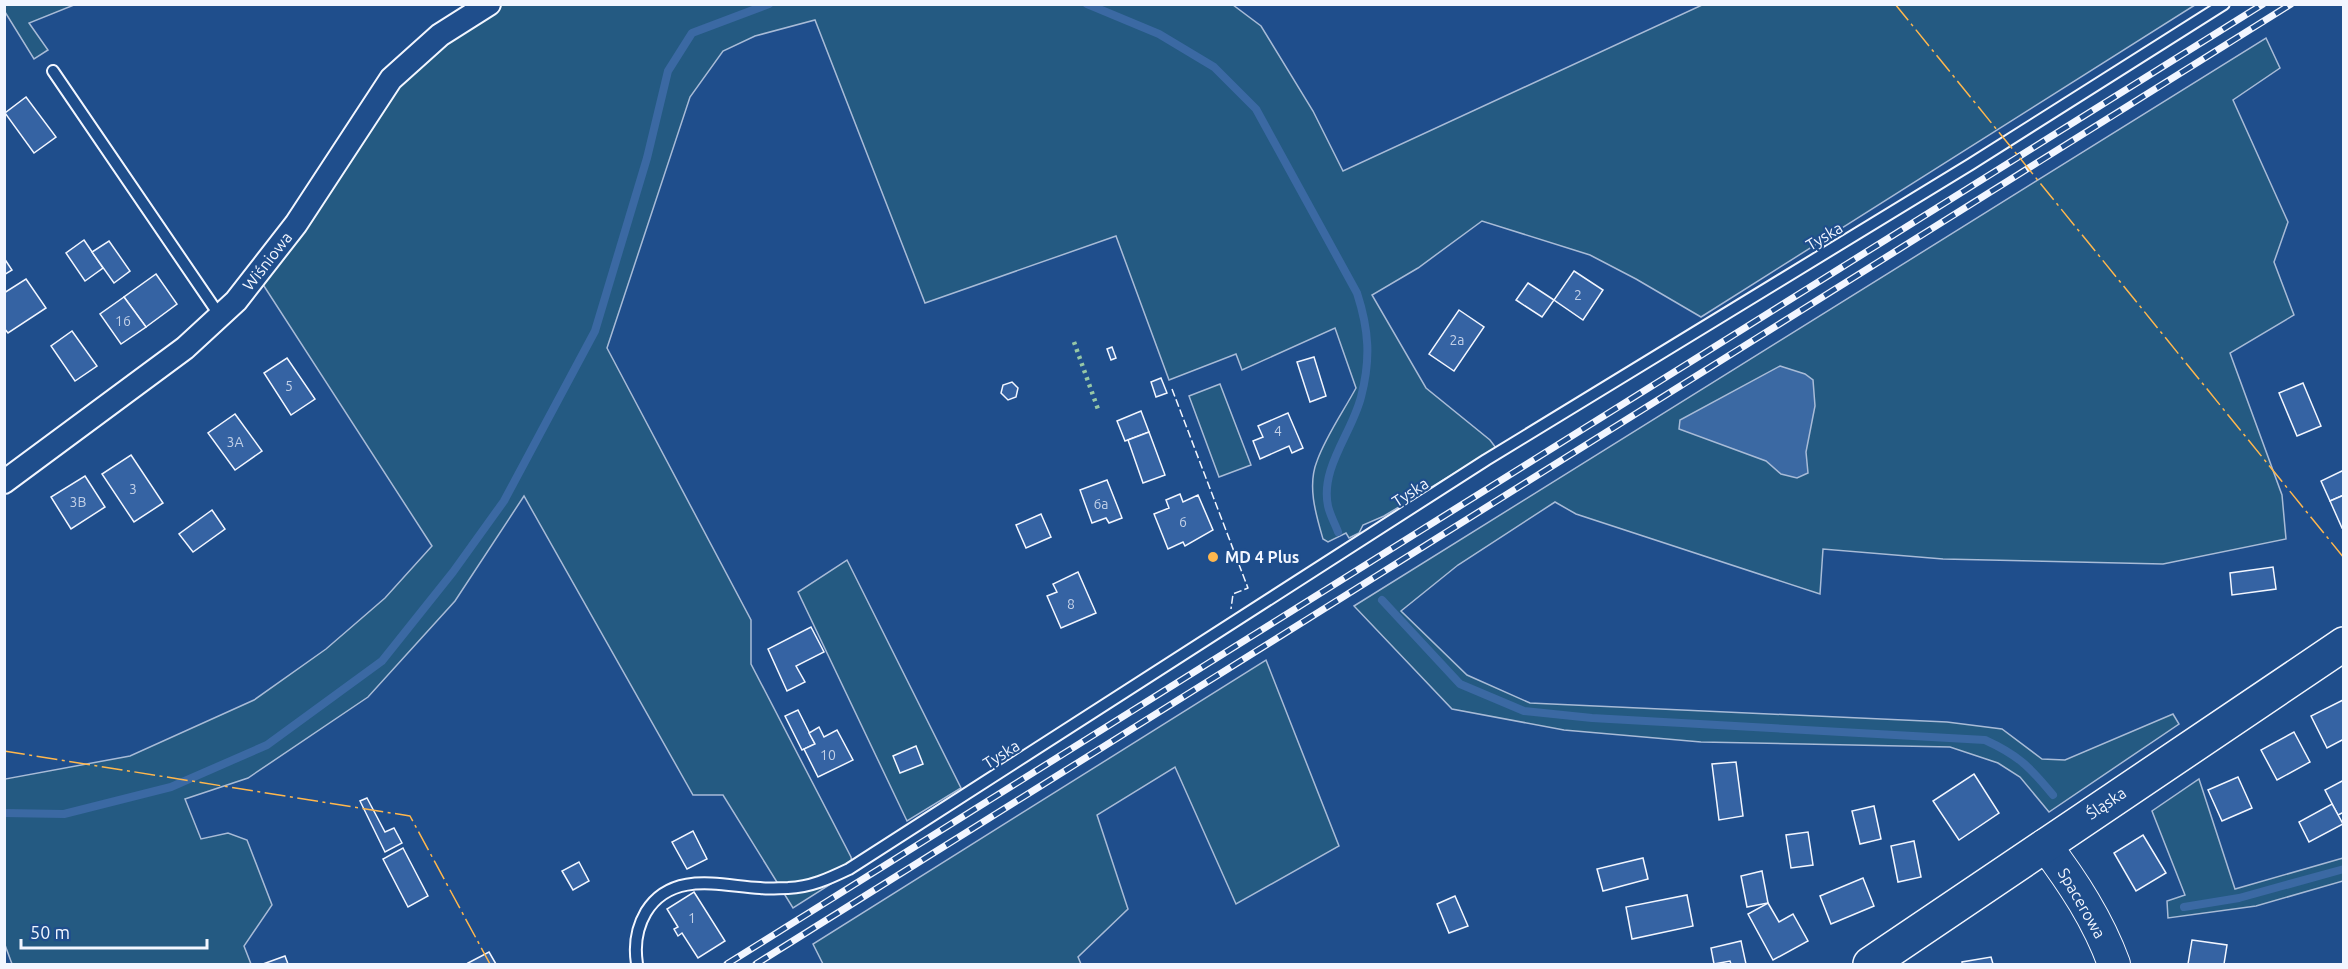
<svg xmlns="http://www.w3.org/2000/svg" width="2348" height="969" viewBox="0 0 2348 969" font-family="Ubuntu,sans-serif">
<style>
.green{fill:#245a82;stroke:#a8bbd7;stroke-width:1.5}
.water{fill:#3b69a3;stroke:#a8bbd7;stroke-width:1.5}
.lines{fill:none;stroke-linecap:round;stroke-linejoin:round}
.stream{stroke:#3b69a3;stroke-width:8}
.building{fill:#3563a3;stroke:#f2f6ff;stroke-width:1.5}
.lane-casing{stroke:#f2f6ff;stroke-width:14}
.street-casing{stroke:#f2f6ff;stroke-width:26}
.secondary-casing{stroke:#f2f6ff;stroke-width:34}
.primary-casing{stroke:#f2f6ff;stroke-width:36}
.lane{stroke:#1f4e8c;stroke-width:10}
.street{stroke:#1f4e8c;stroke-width:22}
.secondary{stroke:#1f4e8c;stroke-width:32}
.primary{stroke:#1f4e8c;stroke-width:33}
.rail-casing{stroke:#f2f6ff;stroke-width:7}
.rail{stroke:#1f4e8c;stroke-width:4.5;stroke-dasharray:14;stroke-linecap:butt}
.hedge{stroke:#97c8a6;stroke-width:4.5;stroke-dasharray:3 4.5;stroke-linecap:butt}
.fence{stroke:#f2f6ff;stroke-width:1.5;stroke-dasharray:8 3;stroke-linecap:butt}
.power{stroke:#ffb74d;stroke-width:1.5;stroke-dasharray:21 4.5 3 4.5;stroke-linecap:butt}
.poi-dot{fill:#ffb74d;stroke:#1f4e8c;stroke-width:2}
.labels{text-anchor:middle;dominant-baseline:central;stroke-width:4.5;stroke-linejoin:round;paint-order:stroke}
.number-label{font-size:14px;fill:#c3d1e8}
.street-label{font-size:16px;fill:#f2f6ff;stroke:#1f4e8c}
.poi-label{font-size:16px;font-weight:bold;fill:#f2f6ff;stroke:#1f4e8c;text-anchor:start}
</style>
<rect width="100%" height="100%" fill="#1f4e8c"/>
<g class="green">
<polygon points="5,4 74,4 74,5 29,23 48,50 34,59 5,12"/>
<path d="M 499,5 L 1233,5 L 1261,26 L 1313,111 L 1343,171 L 1702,5 L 2195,5 L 1701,317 L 1636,279 L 1590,255 L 1482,221 L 1418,268 L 1372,295 L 1426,388 L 1490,440 L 1496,448 L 1384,516 L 1363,525 L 1359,533 L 1349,538 L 1346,533 L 1328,542 L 1323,539 C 1316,515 1307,486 1317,461 C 1326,436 1343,412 1356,388 L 1335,328 L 1242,370 L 1236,354 L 1169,380 L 1116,236 L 925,303 L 815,20 L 755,36 L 723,51 L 690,97 L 607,348 L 751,620 L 751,664 L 851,857 L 853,870 L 793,908 L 723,795 L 693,795 L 524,496 L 455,601 L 368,697 L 248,778 L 185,799 L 201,839 L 228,833 L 247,840 L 272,905 L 244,946 L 251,964 L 12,964 L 5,945 L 5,779 L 130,756 L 254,700 L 326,649 L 385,598 L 432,546 L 262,283 L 406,76 Z"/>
<polygon points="2266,38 2280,68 2233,100 2288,222 2274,262 2294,315 2230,353 2282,495 2286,539 2163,564 1943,559 1823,549 1820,594 1576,514 1555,502 1458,565 1401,611 1467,675 1530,703 1947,722 2002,729 2042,759 2065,760 2173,714 2179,724 2049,812 2020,777 1998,763 1950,747 1701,742 1564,730 1452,709 1354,606"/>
<polygon points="1220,384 1251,465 1219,477 1189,396"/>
<polygon points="847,560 961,788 907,821 798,592"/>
<polygon points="1266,660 1339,846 1236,904 1175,767 1097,815 1128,909 1078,957 1081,964 823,964 813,944"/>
<polygon points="2199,779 2235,889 2343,858 2343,881 2256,906 2168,918 2167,901 2185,895 2152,811"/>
</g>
<polygon class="water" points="1780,366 1805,374 1813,380 1815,406 1806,452 1808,473 1797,478 1781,474 1766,461 1679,429 1680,420"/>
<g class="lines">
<g class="stream">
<path d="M 1087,4 L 1159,34 L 1214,67 L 1256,109 L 1357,293 C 1369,330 1371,359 1361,397 C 1352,433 1320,468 1328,506 C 1330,515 1335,524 1338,532"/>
<path d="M 1382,600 L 1460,684 L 1524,711 L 1592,718 L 1985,740 C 2018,755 2030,767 2053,795"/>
<polyline points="4,813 64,814 171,787 267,745 382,661 453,572 504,501 595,331 647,158 668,71 692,33 769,4"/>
<polyline points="2184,907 2239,898 2344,869"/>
</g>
</g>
<g class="building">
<polygon points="26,97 56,137 34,153 5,113"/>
<polygon points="84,240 103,268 85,281 66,253"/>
<polygon points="109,241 130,271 114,283 92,252"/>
<polygon points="4,258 12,270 4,275"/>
<polygon points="1574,271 1603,290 1583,320 1554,300"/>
<polygon points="156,274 177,304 146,327 124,297"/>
<polygon points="26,279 46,308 8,333 4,328 4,293"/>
<polygon points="1528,283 1554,300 1542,317 1516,300"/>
<polygon points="124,297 146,327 121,344 100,314"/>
<polygon points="1459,310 1484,327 1454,371 1429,354"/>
<polygon points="72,331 97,366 75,381 51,346"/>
<polygon points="1112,347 1116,358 1111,360 1107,349"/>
<polygon points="1314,357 1326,396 1310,402 1297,362"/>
<polygon points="287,358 315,399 291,415 264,373"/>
<polygon points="1161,378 1167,393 1156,397 1151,382"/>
<polygon points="1012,382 1018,388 1016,397 1008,400 1001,393 1003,385"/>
<polygon points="2303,383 2321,426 2297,436 2279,393"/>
<polygon points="1141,411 1149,432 1125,441 1117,421"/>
<polygon points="1288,413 1303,448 1292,453 1289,446 1260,459 1253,441 1263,437 1258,426"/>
<polygon points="235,414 262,451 235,470 208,433"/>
<polygon points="1149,432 1165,475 1143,483 1128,440"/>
<polygon points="131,455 163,503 134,522 102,474"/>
<polygon points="2344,470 2344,495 2330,501 2321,481"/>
<polygon points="85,476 105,507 71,529 51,497"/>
<polygon points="1107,480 1122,518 1109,523 1106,518 1092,523 1080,490"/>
<polygon points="1180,494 1183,502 1198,495 1213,530 1185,546 1183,542 1168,549 1154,514 1169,508 1166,500"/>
<polygon points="2344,495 2344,527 2342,528 2330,501"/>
<polygon points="212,510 225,529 193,552 179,534"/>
<polygon points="1041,514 1051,537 1026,548 1016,525"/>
<polygon points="2273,567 2276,589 2232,595 2230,573"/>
<polygon points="1078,572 1096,613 1061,628 1047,596 1057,592 1053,584"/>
<polygon points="811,627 824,652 796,666 805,682 787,691 768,649"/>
<polygon points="2343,700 2344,739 2327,748 2311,716"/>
<polygon points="798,710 815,744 802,750 785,716"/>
<polygon points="819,727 824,737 837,730 853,760 818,777 804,749 815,744 809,733"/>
<polygon points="2294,732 2310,762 2277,780 2261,750"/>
<polygon points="916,746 923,764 900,773 893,756"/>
<polygon points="1736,762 1743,816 1719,820 1712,764"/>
<polygon points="1974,774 1999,813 1959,840 1933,801"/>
<polygon points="2238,777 2252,808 2222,821 2208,790"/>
<polygon points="2344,780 2344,812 2338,815 2325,790"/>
<polygon points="367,798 385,832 394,828 402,843 385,852 360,801"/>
<polygon points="2332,804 2343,824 2309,842 2299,822"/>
<polygon points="1874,806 1881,839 1860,844 1852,811"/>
<polygon points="693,831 707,859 687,869 672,842"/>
<polygon points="1808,832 1813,865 1791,868 1786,835"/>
<polygon points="2143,835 2166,873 2136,891 2114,853"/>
<polygon points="1914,841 1921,877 1898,882 1891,846"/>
<polygon points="403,848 428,896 408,907 383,859"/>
<polygon points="1643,858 1648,879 1603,891 1597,869"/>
<polygon points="579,862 589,881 573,890 562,871"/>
<polygon points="1762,871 1768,903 1747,907 1741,876"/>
<polygon points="1863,878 1874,906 1831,924 1820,896"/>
<polygon points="694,892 725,941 698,958 682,933 678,936 674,929 678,927 667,909"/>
<polygon points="1687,895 1693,926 1632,939 1626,907"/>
<polygon points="1455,896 1468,926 1449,933 1437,904"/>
<polygon points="1768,903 1779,922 1793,914 1808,941 1773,960 1748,914"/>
<polygon points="2192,940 2227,945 2224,964 2188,964"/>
<polygon points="1741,941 1746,964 1731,964 1730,961 1714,964 1711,948"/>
<polygon points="489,952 496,964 469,964 468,963"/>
<polygon points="285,956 288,964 263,964"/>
<polygon points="1991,957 1993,964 1962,964 1962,962"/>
</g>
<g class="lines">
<g class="lane-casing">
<g id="lane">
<polyline points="53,71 220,316"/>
<path d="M 637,964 C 634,945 636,929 646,912 C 672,870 721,886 760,888 C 769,889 779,888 788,888 C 811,887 828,879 849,869 L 1486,460 L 1971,164 L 2224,4"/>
</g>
</g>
<g class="street-casing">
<polyline id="street" points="4,482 185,348 236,301 296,224 391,79 440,35 489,4"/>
</g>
<g class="secondary-casing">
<path id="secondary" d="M 2045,845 C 2073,882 2098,920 2114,964"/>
</g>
<g class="primary-casing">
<polyline id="primary" points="1870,964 2344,644"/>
</g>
<use href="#lane" class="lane"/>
<use href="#street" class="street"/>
<use href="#secondary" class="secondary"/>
<use href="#primary" class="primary"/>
<g class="rail-casing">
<g id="rail">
<polyline points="727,964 2263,4"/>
<polyline points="756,964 2291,4"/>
</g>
</g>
<use href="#rail" class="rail"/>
<polyline class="hedge" points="1074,342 1099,412"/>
<polyline class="fence" points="1172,389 1248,588 1233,594 1231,609"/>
<g class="power">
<polyline points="1895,4 2344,558"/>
<polyline points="4,751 410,816 490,964"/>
</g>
</g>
<circle class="poi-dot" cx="1213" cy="557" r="6"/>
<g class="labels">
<g class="number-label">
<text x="1578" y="295">2</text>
<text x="123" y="321">16</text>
<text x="1457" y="340">2a</text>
<text x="289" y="386">5</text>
<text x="1278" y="431">4</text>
<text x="235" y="442">3A</text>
<text x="133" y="489">3</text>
<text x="78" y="502">3B</text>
<text x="1101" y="504">6a</text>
<text x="1183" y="522">6</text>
<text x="1071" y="604">8</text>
<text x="828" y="755">10</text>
<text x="692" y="918">1</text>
</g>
<g class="street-label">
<text transform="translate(1824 236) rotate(-31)">Tyska</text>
<text transform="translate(267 261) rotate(-52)">Wiśniowa</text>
<text transform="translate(1410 492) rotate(-33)">Tyska</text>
<text transform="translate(1001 754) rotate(-32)">Tyska</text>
<text transform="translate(2106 803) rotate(-34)">Śląska</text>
<text transform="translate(2082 903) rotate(60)">Spacerowa</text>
</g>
<g class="poi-label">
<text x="1225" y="557">MD 4 Plus</text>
</g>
</g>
<rect width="2348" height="969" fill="none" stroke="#f2f6ff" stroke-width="12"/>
<path d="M21 939v9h186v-9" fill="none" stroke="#f2f6ff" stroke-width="3"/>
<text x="30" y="939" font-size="18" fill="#f2f6ff" stroke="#1f4e8c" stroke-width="4.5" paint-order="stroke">50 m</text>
</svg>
